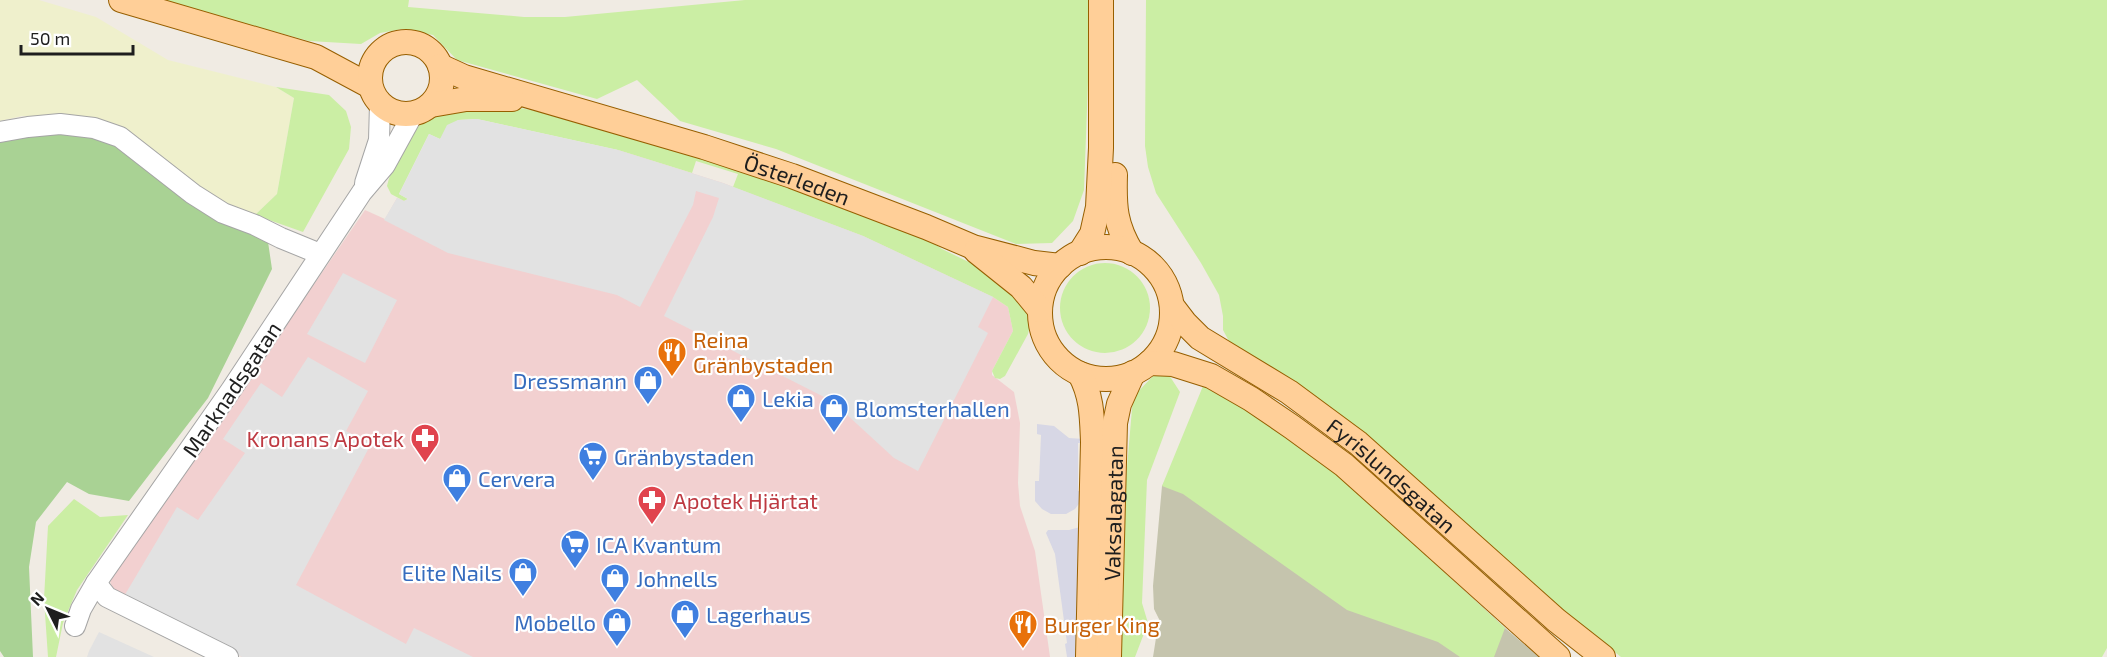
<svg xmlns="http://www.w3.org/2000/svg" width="2107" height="657" viewBox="0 0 2107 657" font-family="'Exo 2',sans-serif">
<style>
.commercial{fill:#f2d0d0}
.construction{fill:#c5c4ad}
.farmland{fill:#eff0cc}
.grass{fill:#cbeea4}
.forest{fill:#a9d294}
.parking{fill:#e2e2e2}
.plaza{fill:#d7d7e5}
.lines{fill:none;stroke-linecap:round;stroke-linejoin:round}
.minor-casing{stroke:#a5a5a5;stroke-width:22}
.major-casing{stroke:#975f00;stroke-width:26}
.minor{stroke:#fff;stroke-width:20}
.major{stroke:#ffcf98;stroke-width:24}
.labels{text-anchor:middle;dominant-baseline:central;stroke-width:4.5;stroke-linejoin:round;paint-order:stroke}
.street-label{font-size:22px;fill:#1e1e1e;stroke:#fff}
.food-label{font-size:22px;fill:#c56008;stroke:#fff;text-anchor:start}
.shop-label{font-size:22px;fill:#366cbe;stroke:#fff;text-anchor:start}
.health-label{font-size:22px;fill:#be3a42;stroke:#fff;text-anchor:end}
</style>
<rect width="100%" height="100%" fill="#f0ebe3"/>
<polygon class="commercial" points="618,150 723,183 863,236 993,297 1008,307 1013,331 992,371 992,375 1014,392 1020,423 1018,483 1020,506 1035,551 1050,657 242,657 114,593 110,581 365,210 385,219 397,198 404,201"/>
<polygon class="construction" points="1216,391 1266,422 1345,481 1505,628 1539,657 1153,657 1159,619 1154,609 1153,586 1162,486"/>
<polygon class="farmland" points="0,0 39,0 96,17 168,60 276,87 294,98 277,194 255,215 232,208 111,125 22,116 0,121"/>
<g class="grass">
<polygon points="158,0 409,0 408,7 524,17 565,17 745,0 1091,0 1084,190 1073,221 1052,243 1016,244 776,149 680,121 637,80 597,99 457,60 433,35 402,29 380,33 361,44 309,41"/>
<polygon points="1146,0 2107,0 2107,648 2102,657 1621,657 1567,614 1345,418 1230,343 1223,330 1223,316 1219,295 1201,263 1156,193 1148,167 1145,146"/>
<polygon points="276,87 329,95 346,111 351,127 349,149 303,232 255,215 277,194 294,98"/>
<path d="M 498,104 L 552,114 L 661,142 L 922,235 L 942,249 L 979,267 L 1028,308 L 1031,321 L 1028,334 L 1005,376 L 1000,379 L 995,378 L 992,371 L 1013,331 L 1008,307 L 993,297 L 863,236 L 733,187 L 738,174 L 696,161 L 692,173 L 618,150 L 477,119 L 458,120 L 440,139 L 429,134 L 399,194 L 408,199 L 404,201 L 391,194 L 387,186 C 395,156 412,123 442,110 C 454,105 484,105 498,104 Z"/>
<circle cx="1105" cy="308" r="45"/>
<polygon points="1169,375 1180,392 1147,480 1142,603 1148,623 1135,657 1121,657 1126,479 1133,397 1153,376"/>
<polygon points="1203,386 1266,422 1345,481 1505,628 1494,657 1460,657 1438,642 1347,610 1183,494 1162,486"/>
<polygon points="74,499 100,517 128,515 77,590 63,623 56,657 48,657 44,599 48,526"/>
</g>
<polygon class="forest" points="24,130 107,137 267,235 272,269 208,398 129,501 89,494 67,482 36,522 29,567 33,657 4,657 0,651 0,138"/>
<g class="parking">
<polygon points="477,119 618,150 723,183 863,236 993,297 978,327 988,333 918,471 894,458 832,401 664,316 713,217 719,198 696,191 693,205 640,307 617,295 448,253 384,220 397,198 404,201 408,199 399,194 429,134 440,139 447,125 458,120"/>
<polygon points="343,273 397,300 365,363 307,334"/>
<polygon points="308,357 368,391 346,431 371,444 296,585 406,644 414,628 473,657 242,657 123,598 177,507 198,520 245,453 223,439 261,383 282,397"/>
<polygon points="99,632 154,657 87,657 89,651"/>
</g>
<g class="plaza">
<polygon points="1037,424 1054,426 1069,438 1084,439 1083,443 1078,443 1078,491 1082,491 1081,501 1075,509 1066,514 1051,514 1042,509 1035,501 1035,481 1039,481 1041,435 1037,434"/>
<polygon points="1080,527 1081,543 1078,543 1076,641 1078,642 1078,657 1067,657 1065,644 1067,643 1055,554 1046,533 1048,530 1069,530"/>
</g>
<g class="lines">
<g class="minor-casing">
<g id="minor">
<polyline points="0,132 28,127 60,124 94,128 120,137 193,194 223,213 255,225 281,238 320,254"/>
<polyline points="365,183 379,140 380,104"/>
<polyline points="96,583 107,597 228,657"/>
<polyline points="75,626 81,609 96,583 231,390 362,192 385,165 413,114"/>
</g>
</g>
<g class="major-casing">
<g id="major">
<polyline points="121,0 316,57 370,86"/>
<circle cx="406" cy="78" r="36"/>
<path id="s1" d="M 440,66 L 464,77 L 704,147 L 792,176 L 926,227 L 973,247 L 1034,263 L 1060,266"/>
<polyline points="431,105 466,99 512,99"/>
<path d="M 1115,175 C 1114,207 1115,225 1132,253"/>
<circle cx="1106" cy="313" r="66"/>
<polyline points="976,251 1021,287 1040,310"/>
<polyline points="1080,253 1092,234 1098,207 1101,148 1101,0"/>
<path id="s2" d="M 1172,306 L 1185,323 L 1200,338 L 1289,392 L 1358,443 L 1556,620 L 1603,657"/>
<polyline points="1149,363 1173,364 1211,376 1251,399 1292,427 1344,465 1558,657"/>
<path d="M 1080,374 C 1092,396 1092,417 1093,442 L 1088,657"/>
<path id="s3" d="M 1109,657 L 1115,423 L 1119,404 L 1133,373"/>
</g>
</g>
<use href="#minor" class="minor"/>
<use href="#major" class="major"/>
</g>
<defs>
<g id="restaurant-pin" transform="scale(1.5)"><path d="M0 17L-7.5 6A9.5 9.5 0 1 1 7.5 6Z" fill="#e8710a" stroke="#fff"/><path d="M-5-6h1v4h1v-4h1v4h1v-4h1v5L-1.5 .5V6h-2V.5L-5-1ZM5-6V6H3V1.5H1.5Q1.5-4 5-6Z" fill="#fff"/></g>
<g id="shop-pin" transform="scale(1.5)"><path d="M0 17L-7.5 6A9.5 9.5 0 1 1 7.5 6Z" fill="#3f7fe0" stroke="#fff"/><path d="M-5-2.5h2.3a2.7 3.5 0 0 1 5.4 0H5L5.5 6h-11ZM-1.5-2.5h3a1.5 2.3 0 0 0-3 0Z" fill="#fff"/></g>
<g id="pharmacy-pin" transform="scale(1.5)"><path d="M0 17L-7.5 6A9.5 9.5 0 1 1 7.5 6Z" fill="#e0444e" stroke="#fff"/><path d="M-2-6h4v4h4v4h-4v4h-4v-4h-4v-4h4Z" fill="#fff"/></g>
<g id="supermarket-pin" transform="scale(1.5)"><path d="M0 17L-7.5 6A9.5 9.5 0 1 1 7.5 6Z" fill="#3f7fe0" stroke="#fff"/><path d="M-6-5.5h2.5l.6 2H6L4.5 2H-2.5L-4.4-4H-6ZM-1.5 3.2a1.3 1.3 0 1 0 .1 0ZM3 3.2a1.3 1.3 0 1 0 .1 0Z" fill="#fff"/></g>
</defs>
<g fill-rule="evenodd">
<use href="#restaurant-pin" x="672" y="352"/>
<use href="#shop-pin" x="648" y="380"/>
<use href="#shop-pin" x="741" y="398"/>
<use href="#shop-pin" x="834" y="408"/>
<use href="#pharmacy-pin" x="425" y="438"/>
<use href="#supermarket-pin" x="593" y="456"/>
<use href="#shop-pin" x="457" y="478"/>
<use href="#pharmacy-pin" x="652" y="500"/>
<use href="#supermarket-pin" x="575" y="544"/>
<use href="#shop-pin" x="523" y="572"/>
<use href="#shop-pin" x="615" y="578"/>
<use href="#shop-pin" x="685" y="614"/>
<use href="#shop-pin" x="617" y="622"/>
<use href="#restaurant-pin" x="1023" y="624"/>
</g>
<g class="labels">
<g class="street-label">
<text stroke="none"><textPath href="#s1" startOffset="375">Österleden</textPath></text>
<text transform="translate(231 389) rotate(-56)">Marknadsgatan</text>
<text stroke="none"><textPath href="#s2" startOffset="279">Fyrislundsgatan</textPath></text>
<text stroke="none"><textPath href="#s3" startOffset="144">Vaksalagatan</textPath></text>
</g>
<g class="food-label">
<text x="693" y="339">Reina<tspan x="693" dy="25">Gränbystaden</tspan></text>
<text x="1044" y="624">Burger King</text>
</g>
<g class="shop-label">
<text x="627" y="380" text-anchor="end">Dressmann</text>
<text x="762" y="398">Lekia</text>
<text x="855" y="408">Blomsterhallen</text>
<text x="614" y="456">Gränbystaden</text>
<text x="478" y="478">Cervera</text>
<text x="596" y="544">ICA Kvantum</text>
<text x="502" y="572" text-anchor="end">Elite Nails</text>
<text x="636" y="578">Johnells</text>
<text x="706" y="614">Lagerhaus</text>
<text x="596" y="622" text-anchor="end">Mobello</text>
</g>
<g class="health-label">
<text x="404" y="438">Kronans Apotek</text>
<text x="673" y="500" text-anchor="start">Apotek Hjärtat</text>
</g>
</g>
<g transform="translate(48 609) rotate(313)" stroke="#ffffff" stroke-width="4.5" paint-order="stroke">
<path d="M0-4.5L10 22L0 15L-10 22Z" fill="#1e1e1e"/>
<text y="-9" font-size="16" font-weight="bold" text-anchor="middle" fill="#1e1e1e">N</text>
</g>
<path d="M21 45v9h112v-9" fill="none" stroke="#1e1e1e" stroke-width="3"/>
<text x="30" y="45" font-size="18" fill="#1e1e1e" stroke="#ffffff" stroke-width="4.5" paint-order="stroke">50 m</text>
</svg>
